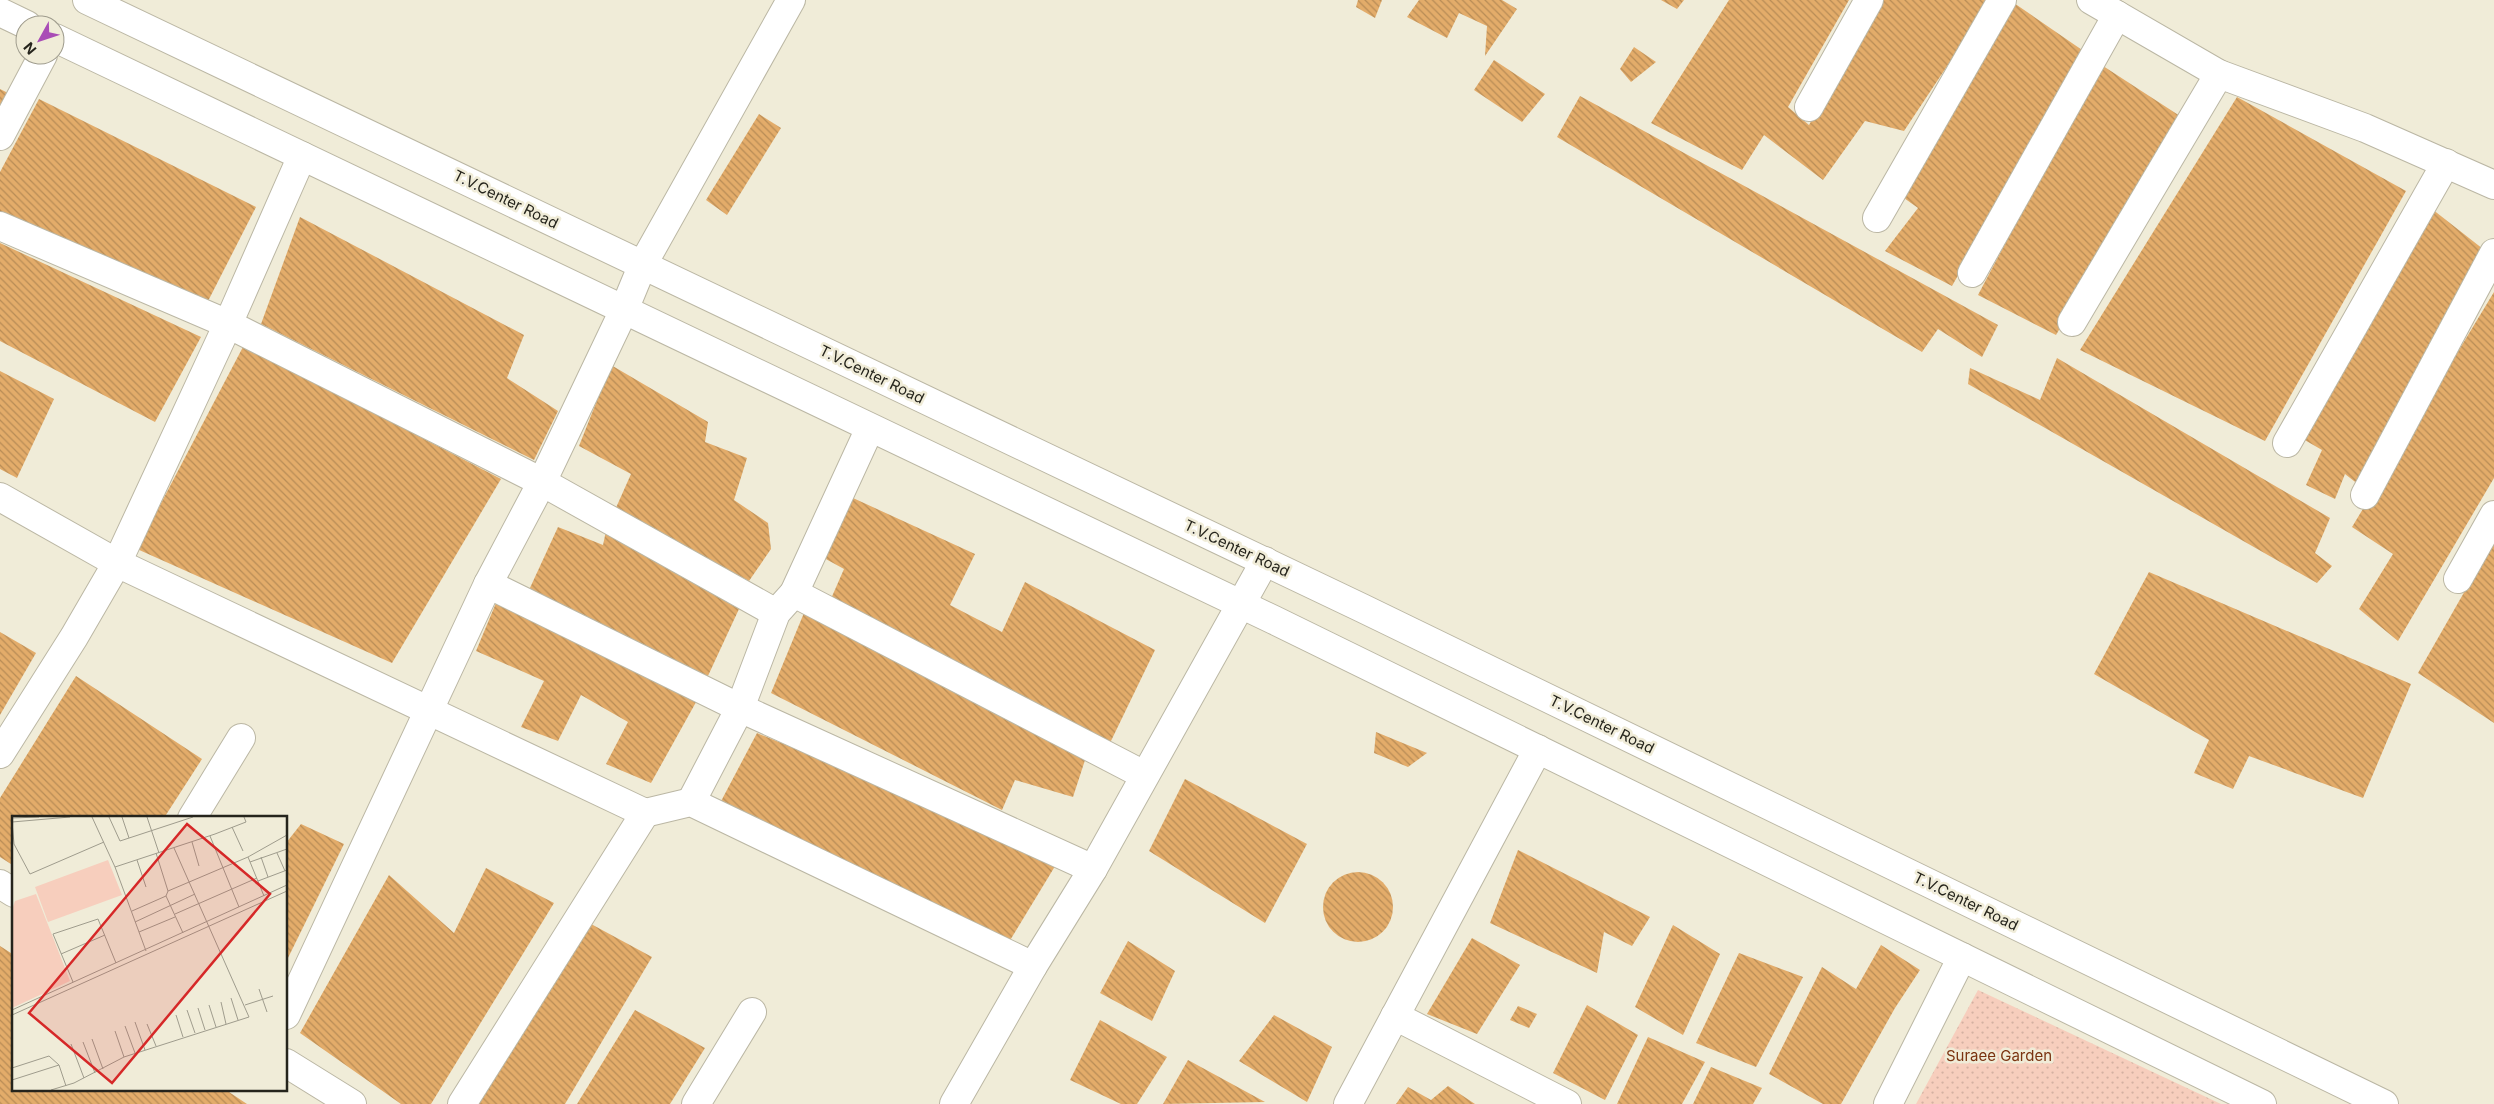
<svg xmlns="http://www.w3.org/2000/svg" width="2494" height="1104" viewBox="0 0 2494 1104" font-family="Inter,sans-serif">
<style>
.green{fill:url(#green-dots)}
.building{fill:url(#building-back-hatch)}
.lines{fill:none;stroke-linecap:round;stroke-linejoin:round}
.minor-casing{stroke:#bbb7a4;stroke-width:30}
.minor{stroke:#fff;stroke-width:28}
.labels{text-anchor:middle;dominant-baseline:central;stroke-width:5;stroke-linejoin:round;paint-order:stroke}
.street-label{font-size:15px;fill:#25241c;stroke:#f0ecd8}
.park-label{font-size:15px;fill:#7a3310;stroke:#f0ecd8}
.inset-road{fill:none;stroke:#9f9c8d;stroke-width:1}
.view{fill:#d62828;fill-opacity:0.15;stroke:#d62828;stroke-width:2.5}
.inset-edge{fill:none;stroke:#25241c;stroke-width:2.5}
</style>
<defs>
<pattern id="green-dots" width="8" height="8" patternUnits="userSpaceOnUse" patternTransform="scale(1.25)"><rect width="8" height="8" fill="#f7cebd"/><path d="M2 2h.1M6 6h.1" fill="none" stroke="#d4b1a2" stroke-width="1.8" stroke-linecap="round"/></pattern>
<pattern id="building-back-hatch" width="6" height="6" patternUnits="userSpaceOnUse" patternTransform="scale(1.25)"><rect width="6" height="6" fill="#e3ac6a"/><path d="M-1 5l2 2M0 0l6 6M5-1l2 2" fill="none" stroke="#b88c56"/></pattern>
</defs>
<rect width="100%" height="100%" fill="#f0ecd8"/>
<polygon class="green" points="1978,990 2221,1104 1916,1104"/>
<g class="building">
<polygon points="1358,0 1382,0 1375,18 1356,7"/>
<polygon points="1419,0 1502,0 1517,9 1485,56 1487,26 1459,13 1447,38 1407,17"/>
<polygon points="1661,0 1684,0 1677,9"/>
<polygon points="1729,0 1849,0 1788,107 1809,125 1882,0 1991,0 1904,131 1865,121 1823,180 1764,135 1742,170 1651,123"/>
<polygon points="2011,1 2085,52 1952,286 1885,251 1918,208 1904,198"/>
<polygon points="1634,47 1656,62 1631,82 1620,69"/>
<polygon points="1494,60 1545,94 1522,122 1474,90"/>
<polygon points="2100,64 2183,118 2056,335 1978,295"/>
<polygon points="0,89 8,93 0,109"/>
<polygon points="1580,96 1998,325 1982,357 1938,329 1922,352 1557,137"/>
<polygon points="2237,97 2406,191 2265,441 2080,350"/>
<polygon points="39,99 256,207 204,309 0,216 0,172"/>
<polygon points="759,114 781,128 727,215 706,200"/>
<polygon points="2432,209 2483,249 2359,485 2345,474 2335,499 2306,485 2322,450 2303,439"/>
<polygon points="300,217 524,335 507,378 558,411 534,460 261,324"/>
<polygon points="0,243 201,337 155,422 0,341"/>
<polygon points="2494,292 2494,478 2398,641 2359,609 2393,554 2352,527"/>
<polygon points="244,345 501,479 392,663 137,549"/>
<polygon points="2057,358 2330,518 2315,553 2332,566 2317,583 1968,384 1970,368 2040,400"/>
<polygon points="611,365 708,422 705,442 747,458 734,500 768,523 771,549 749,581 615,510 631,474 579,446"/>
<polygon points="0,371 54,399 17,478 0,469"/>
<polygon points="853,498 975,554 950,605 1002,632 1025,582 1155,650 1110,743 830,601 844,569 824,558"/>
<polygon points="558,527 603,545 606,531 739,609 707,678 529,590"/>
<polygon points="2494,540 2494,723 2418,673"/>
<polygon points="2149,572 2411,684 2363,798 2249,756 2233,789 2194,773 2209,740 2094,674"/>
<polygon points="496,603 700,695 651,783 606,764 628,722 581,695 558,741 521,727 544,681 476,651"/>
<polygon points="806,608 1086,757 1073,797 1015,780 1002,810 771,693"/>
<polygon points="0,632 36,653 0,715"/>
<polygon points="76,676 202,759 164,818 14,818 14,866 0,857 0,798"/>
<polygon points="1376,732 1427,753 1408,767 1374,753"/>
<polygon points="757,733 1060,858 1009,942 719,805"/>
<polygon points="1185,779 1307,844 1265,923 1149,851"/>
<polygon points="301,824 344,844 286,962 286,843"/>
<polygon points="1518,850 1650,917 1632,946 1604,932 1597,973 1490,923"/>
<polygon points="486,868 554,903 431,1104 401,1104 300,1033 389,875 454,933"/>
<circle cx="1358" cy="907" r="35"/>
<polygon points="591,924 652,957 565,1104 473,1104"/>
<polygon points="1673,925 1720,954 1683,1035 1635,1007"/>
<polygon points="1472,938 1520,965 1477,1034 1427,1014"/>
<polygon points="1128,941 1175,971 1152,1021 1100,993"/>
<polygon points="1881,945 1920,970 1895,1008 1841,1104 1823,1104 1769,1074 1822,967 1856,989"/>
<polygon points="0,946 14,955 14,1090 226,1090 247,1104 0,1104"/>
<polygon points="1739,953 1803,977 1756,1067 1696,1043"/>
<polygon points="1587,1005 1638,1035 1605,1100 1553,1073"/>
<polygon points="1518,1006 1537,1014 1529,1028 1510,1020"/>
<polygon points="635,1010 705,1048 670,1104 577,1104"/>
<polygon points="1274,1015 1332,1047 1307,1102 1239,1061"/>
<polygon points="1100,1020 1167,1057 1137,1104 1121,1104 1070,1080"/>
<polygon points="1648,1037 1705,1062 1682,1104 1617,1104"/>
<polygon points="1188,1060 1265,1102 1163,1104"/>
<polygon points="1711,1067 1762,1088 1753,1104 1693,1104"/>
<polygon points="1448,1086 1475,1104 1396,1104 1408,1087 1431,1100"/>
</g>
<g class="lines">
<g class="minor-casing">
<g id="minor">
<polyline points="87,0 1362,608 2384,1104"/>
<polyline points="2091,0 2219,74 2365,128 2494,185"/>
<polyline points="0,12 27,25"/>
<polyline points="55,38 1274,620 2262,1104"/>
<polyline points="1809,107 1869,0"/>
<polyline points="0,136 43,55"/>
<polyline points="1877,218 2002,0"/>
<polyline points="0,226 228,324 542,482 776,613"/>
<polyline points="1972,273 2117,15"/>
<polyline points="2072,322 2219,74"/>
<polyline points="2287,443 2446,163"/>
<polyline points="2365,495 2494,253"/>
<polyline points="0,497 117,563 645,813 691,802 1033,966"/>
<polyline points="2458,579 2494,515"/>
<polyline points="488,584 740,708 1093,869"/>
<polyline points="794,593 1144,775"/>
<polyline points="0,754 74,637 117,563 228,324 302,156"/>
<polyline points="691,802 740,708 776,613 794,593 870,428"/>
<polyline points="192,818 241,738"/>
<polyline points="0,884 14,893"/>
<polyline points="286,1015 488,584 542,482 624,310 643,264 791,0"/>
<polyline points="1395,1016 1567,1104"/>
<polyline points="286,1063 352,1104"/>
<polyline points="462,1104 645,813"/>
<polyline points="696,1104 752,1012"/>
<polyline points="954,1104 1033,966 1093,869 1265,561"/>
<polyline points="1348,1104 1538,749"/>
<polyline points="1888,1104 1962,957"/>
</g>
</g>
<use href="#minor" class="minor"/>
</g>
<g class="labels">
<g class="street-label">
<text transform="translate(506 199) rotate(26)">T.V.Center Road</text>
<text transform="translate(872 374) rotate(26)">T.V.Center Road</text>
<text transform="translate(1237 548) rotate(25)">T.V.Center Road</text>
<text transform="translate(1602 724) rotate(26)">T.V.Center Road</text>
<text transform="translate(1966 901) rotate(26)">T.V.Center Road</text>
</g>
<g class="park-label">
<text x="1999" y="1055">Suraee Garden</text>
</g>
</g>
<g transform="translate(12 816)">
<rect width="275" height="275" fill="#f0ecd8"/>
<path d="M 96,44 L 110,79 L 36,106 L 23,71 ZM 24,78 L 58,165 L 0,192 L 0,94 L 3,85 Z" fill="#f7cebd"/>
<path class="inset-road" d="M 80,1 L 103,51 L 134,135M 97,1 L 108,25 L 181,1M 110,1 L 117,22M 135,1 L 147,37M 0,2 L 27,1M 0,6 L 2,28 L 18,58 L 92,26M 0,6 L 58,1M 220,11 L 231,35M 198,20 L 227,91M 180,26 L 187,50M 144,37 L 156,75M 265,37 L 273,55M 236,41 L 252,80M 249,41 L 256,61M 125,44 L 134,71M 238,46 L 275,33M 103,51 L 203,18 L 234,6 L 232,1M 246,65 L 275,54M 154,80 L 171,117M 120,95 L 154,80 L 156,75 L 236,41 L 275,19M 163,98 L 245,62M 123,106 L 183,78M 127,116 L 163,101M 49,138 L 93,119M 61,166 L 41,118 L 86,103 L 104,147M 247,173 L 255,196M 219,182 L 226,204M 209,186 L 214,208M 197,189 L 204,211M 233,189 L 261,180M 186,192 L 193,214M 0,194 L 275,69M 175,194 L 183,217M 0,199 L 275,75M 164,199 L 171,221M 123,206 L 133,234M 135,208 L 144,230M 113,210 L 123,237M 103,215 L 112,241M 80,223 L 91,253M 71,226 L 83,257M 59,228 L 72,262M 0,252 L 37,240 L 47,249M 0,264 L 47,249 L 54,270M 39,274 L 62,267 L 112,241 L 237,201 L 162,32"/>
<path class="view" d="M 175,8 L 258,78 L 100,267 L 17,197 Z"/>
<rect width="275" height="275" class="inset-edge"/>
</g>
<g transform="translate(40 40) rotate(230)"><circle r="24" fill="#f0ecd8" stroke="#9f9c8d"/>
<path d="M0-4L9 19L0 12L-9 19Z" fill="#a94cb6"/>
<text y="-8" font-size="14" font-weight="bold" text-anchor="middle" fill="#25241c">N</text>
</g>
</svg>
